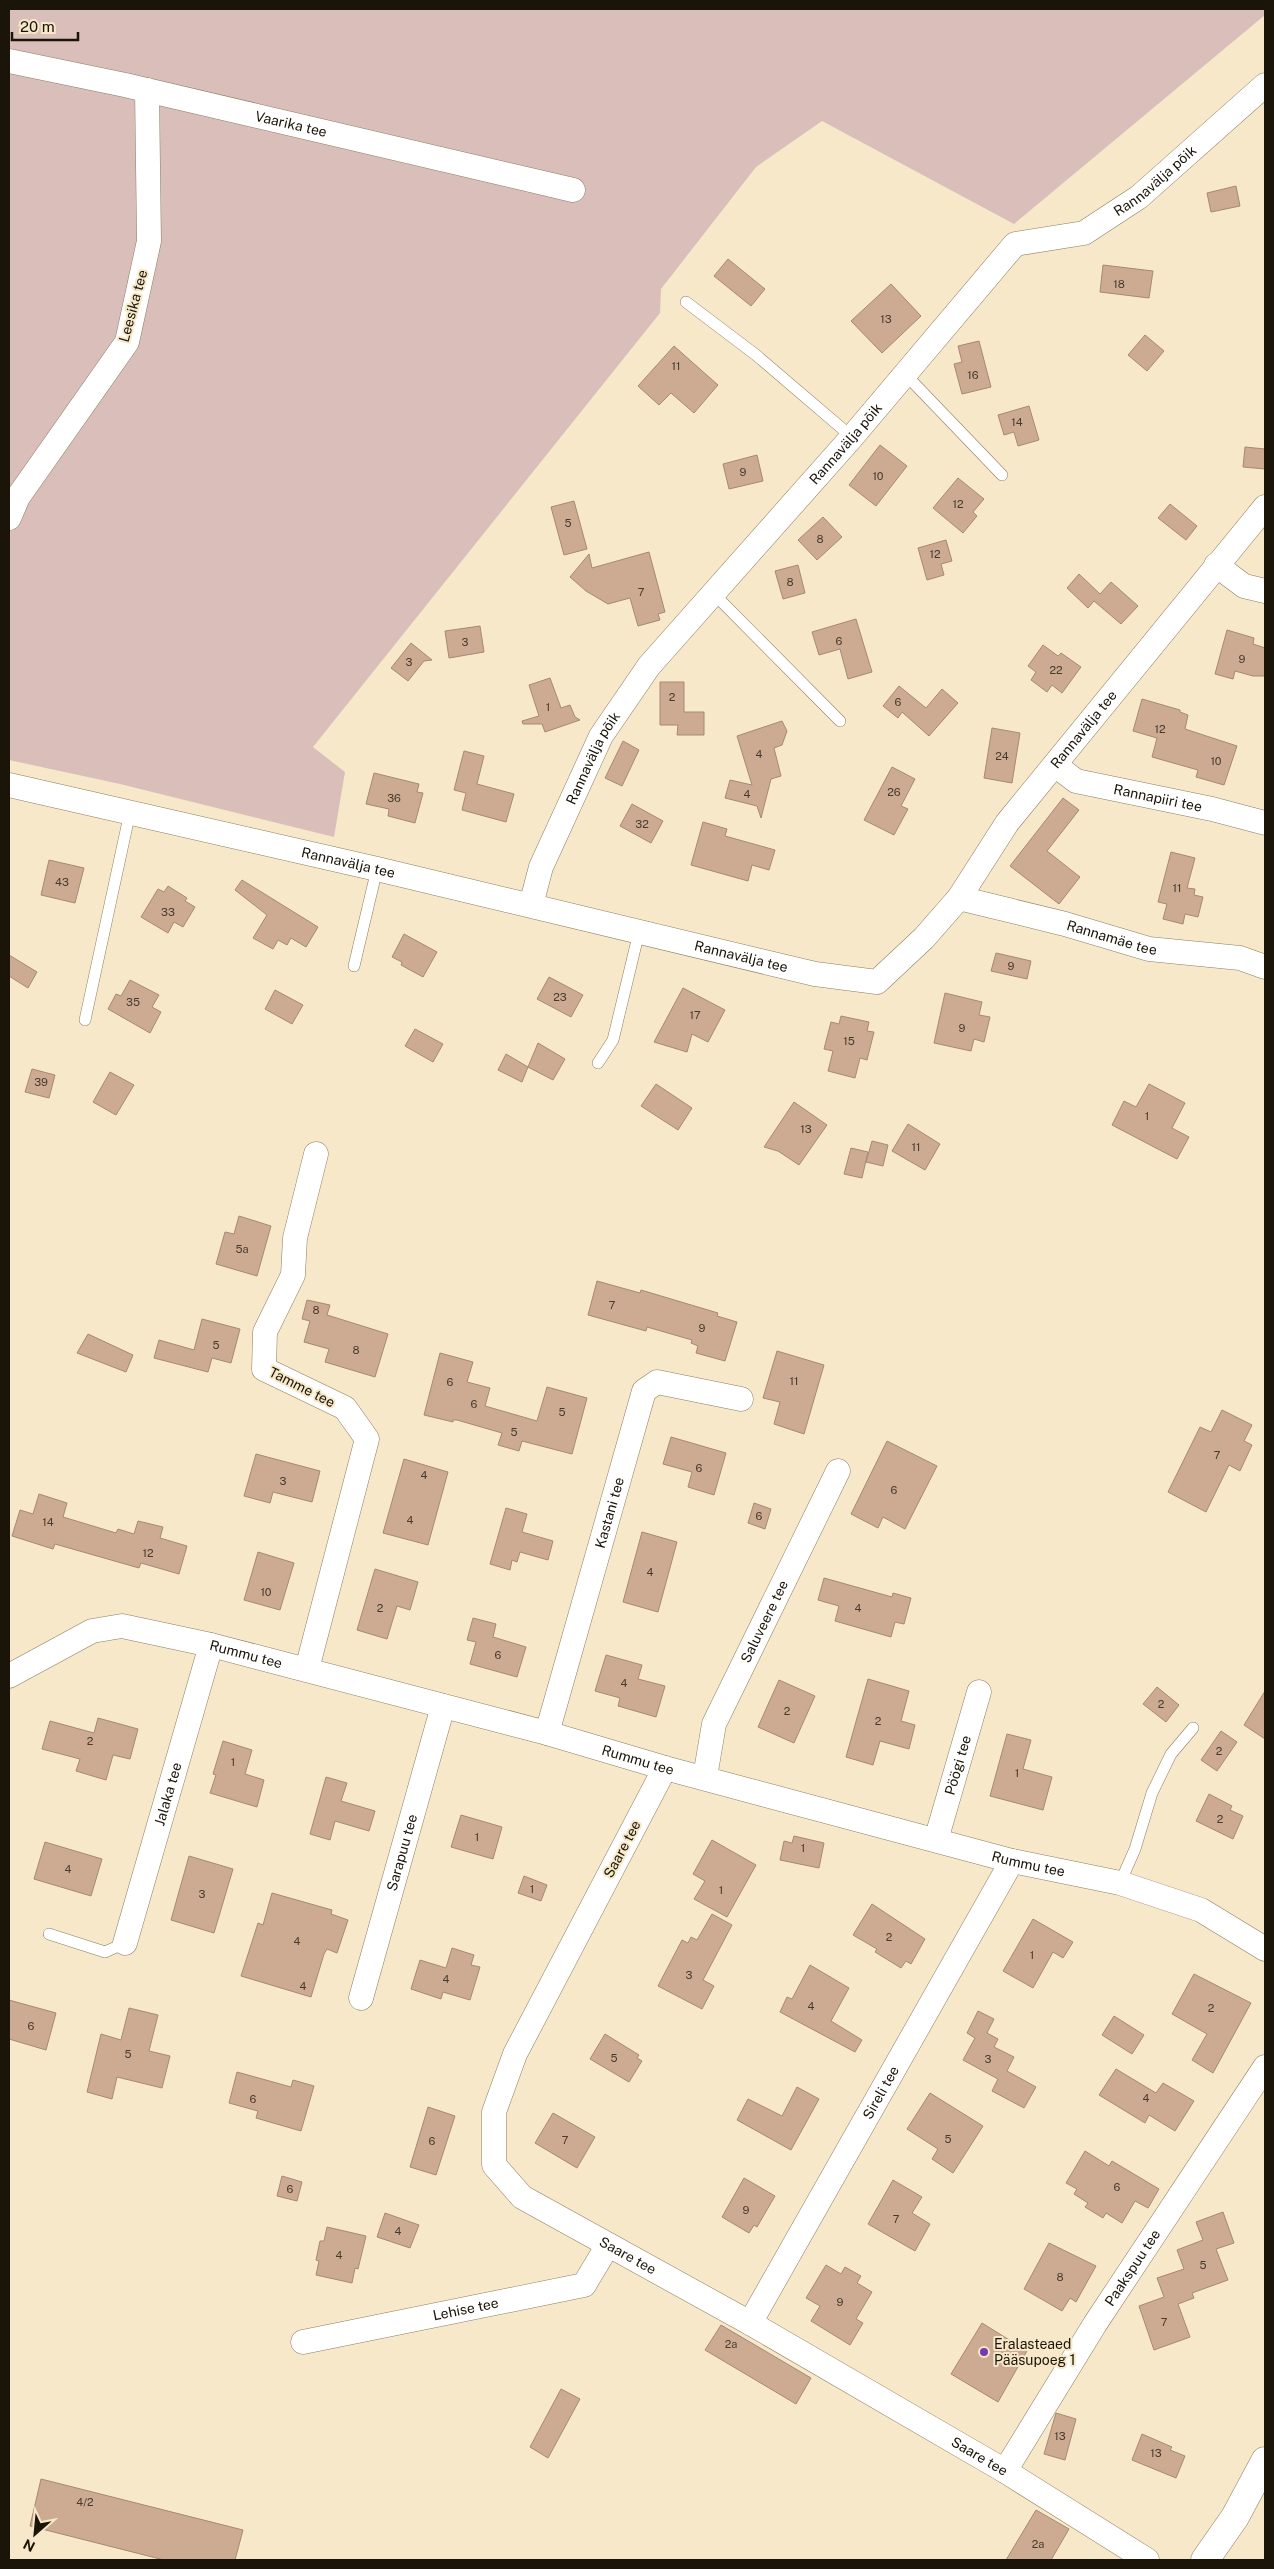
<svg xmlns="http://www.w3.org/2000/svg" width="1274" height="2569" viewBox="0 0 1274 2569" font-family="'Public Sans',sans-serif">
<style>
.green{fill:#dabeba}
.building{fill:#cdab93;stroke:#a58975}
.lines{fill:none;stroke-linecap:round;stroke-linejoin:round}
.lane-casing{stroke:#8c7e62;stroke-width:12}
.street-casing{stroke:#8c7e62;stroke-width:25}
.secondary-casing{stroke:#8c7e62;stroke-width:29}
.lane{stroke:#fff;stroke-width:11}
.street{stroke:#fff;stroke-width:24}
.secondary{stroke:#fff;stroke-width:28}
.poi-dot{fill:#733cb2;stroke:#f7e8c9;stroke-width:2}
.labels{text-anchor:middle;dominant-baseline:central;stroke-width:4;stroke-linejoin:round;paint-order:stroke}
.number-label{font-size:11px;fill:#473a2c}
.street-label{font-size:14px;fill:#1a1409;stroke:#f7e8c9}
.poi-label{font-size:14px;fill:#1a1409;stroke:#f7e8c9;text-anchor:start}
</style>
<rect width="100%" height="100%" fill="#f7e8c9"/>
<polygon class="green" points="9,9 1265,9 1265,15 1014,224 822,121 756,167 661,289 660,313 313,747 345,772 334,837 120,784 9,760"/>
<g class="building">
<polygon points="1236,186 1240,206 1211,212 1207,193"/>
<polygon points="728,259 765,289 751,306 714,276"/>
<polygon points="1103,265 1153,271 1149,298 1100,292"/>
<polygon points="891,284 921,316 882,353 851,321"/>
<polygon points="1145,335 1164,351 1147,371 1128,355"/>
<polygon points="979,341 991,387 962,394 954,364 962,362 958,346"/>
<polygon points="674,346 718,385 694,413 671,393 659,405 638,386"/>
<polygon points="1029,406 1039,440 1018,446 1014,432 1004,435 998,415"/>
<polygon points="880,445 907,466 876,506 849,485"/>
<polygon points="1245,447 1265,449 1265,469 1243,467"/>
<polygon points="757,455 763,481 729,489 723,464"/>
<polygon points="958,478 984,499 973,512 977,516 963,533 933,508"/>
<polygon points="574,501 587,549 564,555 551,507"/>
<polygon points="1170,504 1197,526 1186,540 1158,518"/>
<polygon points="823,517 842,537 817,560 798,540"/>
<polygon points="946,540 952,561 941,564 944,575 927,580 918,548"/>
<polygon points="649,552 665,612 658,614 660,620 638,626 630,598 608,604 586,591 570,577 589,554 592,568"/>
<polygon points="798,565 805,593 783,599 775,571"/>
<polygon points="1079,574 1100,594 1111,582 1138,606 1121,624 1094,601 1088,608 1067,588"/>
<polygon points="856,619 872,672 848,679 840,649 819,655 812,632"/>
<polygon points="480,626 484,652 449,658 445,631"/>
<polygon points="1227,630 1254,638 1253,644 1265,648 1265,676 1253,676 1235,671 1233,679 1215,674"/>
<polygon points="411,643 432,660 424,661 408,681 391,668"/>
<polygon points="1043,645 1058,656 1061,653 1081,667 1062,693 1052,685 1047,692 1031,680 1036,672 1028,666"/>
<polygon points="550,678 561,708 570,705 575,717 580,720 545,732 542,724 523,724 522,721 539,716 529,685"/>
<polygon points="660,682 684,682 684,712 704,712 704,735 677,735 678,725 660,725"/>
<polygon points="899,686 926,708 942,689 958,703 929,736 902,712 898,718 883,706"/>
<polygon points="1142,699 1180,710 1180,712 1188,715 1185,729 1237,746 1224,785 1196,777 1198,770 1152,757 1157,738 1133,731"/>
<polygon points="782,721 787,731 782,745 774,748 781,776 771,779 761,818 757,806 725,798 730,780 752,785 737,736"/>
<polygon points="992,728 1020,733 1012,783 984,778"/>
<polygon points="623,741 639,750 622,786 605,778"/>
<polygon points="464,751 484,756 477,784 514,794 506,822 462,810 466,793 454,790"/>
<polygon points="892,767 915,779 901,806 908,809 894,835 864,820"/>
<polygon points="374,773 419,784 417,792 423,793 415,823 388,816 389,809 366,804"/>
<polygon points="1063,798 1079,810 1047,851 1080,877 1059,904 1010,866"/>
<polygon points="632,804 663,821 651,843 620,826"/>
<polygon points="703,822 727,829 725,836 775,850 769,870 752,865 748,881 691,865"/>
<polygon points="1171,852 1195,858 1187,888 1195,889 1194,895 1203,897 1198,917 1185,914 1183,924 1163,919 1167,904 1158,902"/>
<polygon points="49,860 84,868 75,903 41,895"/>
<polygon points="242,880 318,927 306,947 291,938 287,945 278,940 273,949 253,938 267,915 235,890"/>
<polygon points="168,886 187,898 185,901 195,907 183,927 174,922 168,933 141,917 158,889 164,892"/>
<polygon points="404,934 437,952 423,977 401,965 402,962 392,957"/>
<polygon points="996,953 1031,961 1027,979 991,971"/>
<polygon points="9,955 37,972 28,988 9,976"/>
<polygon points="549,977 583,995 571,1017 537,999"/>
<polygon points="130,980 159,995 152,1007 161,1012 150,1033 108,1009 116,994 121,996"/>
<polygon points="683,988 725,1010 708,1042 692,1034 687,1052 654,1042"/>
<polygon points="275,990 303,1005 292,1024 265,1009"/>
<polygon points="945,993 982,1002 979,1015 990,1017 984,1042 974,1039 971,1051 934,1043"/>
<polygon points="841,1016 869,1022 867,1031 874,1032 867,1060 860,1058 855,1078 828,1071 833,1051 824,1049 831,1022 839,1024"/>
<polygon points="415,1029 443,1044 433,1062 405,1046"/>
<polygon points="538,1043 565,1059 553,1080 528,1067"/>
<polygon points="506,1054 528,1067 522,1082 498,1070"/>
<polygon points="32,1069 55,1075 49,1098 25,1092"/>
<polygon points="110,1072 134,1085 116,1115 93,1102"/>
<polygon points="656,1084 692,1108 678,1130 641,1106"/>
<polygon points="1149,1084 1185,1103 1172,1128 1189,1137 1177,1159 1112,1125 1124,1101 1136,1107"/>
<polygon points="794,1102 827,1125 799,1165 778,1151 764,1147"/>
<polygon points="908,1124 940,1144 925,1170 892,1151"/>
<polygon points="872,1141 888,1145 883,1166 866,1162"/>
<polygon points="851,1148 868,1152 862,1178 844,1174"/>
<polygon points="239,1216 271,1226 257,1276 216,1264 225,1232 234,1234"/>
<polygon points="597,1281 640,1293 641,1290 718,1313 717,1316 737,1322 725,1361 696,1353 698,1346 691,1343 692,1340 647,1327 646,1331 588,1315"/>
<polygon points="307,1300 330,1305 327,1315 388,1334 375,1377 325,1362 329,1349 304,1342 310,1321 302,1319"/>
<polygon points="202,1319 240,1329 231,1363 212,1358 208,1372 154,1358 159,1340 194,1350"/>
<polygon points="88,1334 133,1355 126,1372 77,1353"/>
<polygon points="777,1351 824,1365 804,1434 774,1424 780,1402 763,1398"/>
<polygon points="440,1353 473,1362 467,1382 490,1388 485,1406 537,1421 547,1387 587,1398 572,1454 522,1441 519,1451 498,1445 502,1433 457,1420 453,1420 453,1422 424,1415"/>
<polygon points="1222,1410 1252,1425 1244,1441 1252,1445 1240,1471 1229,1465 1206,1512 1168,1492 1200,1427 1211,1432"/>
<polygon points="671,1437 726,1453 714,1495 688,1487 692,1472 663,1464"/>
<polygon points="887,1441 937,1466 905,1529 883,1517 878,1528 851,1514"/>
<polygon points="256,1454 320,1471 312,1502 273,1492 270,1503 244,1496"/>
<polygon points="404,1459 448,1472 428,1545 383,1533"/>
<polygon points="39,1494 67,1503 63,1517 116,1533 118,1529 134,1534 138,1521 163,1527 160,1538 187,1546 179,1574 141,1563 139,1568 55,1544 53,1549 12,1536 20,1510 33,1514"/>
<polygon points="754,1503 771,1509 765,1529 748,1523"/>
<polygon points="506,1508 527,1514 522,1532 553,1541 548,1560 520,1552 517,1562 512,1560 510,1570 490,1564"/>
<polygon points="642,1532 677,1542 658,1612 623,1602"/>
<polygon points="258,1552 294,1563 280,1610 244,1600"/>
<polygon points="375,1569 418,1582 410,1610 397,1606 387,1639 357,1630"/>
<polygon points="824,1578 892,1597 893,1593 911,1598 904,1624 895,1622 891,1637 835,1621 839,1606 818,1600"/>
<polygon points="473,1618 496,1624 493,1637 526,1647 517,1677 470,1664 476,1642 467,1640"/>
<polygon points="606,1655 642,1665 638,1679 665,1686 656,1717 618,1706 620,1698 595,1691"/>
<polygon points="868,1679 909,1691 901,1721 915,1725 909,1749 880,1741 873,1765 846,1757"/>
<polygon points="779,1680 815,1696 794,1743 758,1727"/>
<polygon points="1157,1687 1179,1705 1166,1722 1143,1704"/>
<polygon points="1265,1691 1265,1739 1244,1725"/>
<polygon points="98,1718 138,1729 130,1759 113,1755 106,1780 76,1771 80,1759 42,1749 50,1721 94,1733"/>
<polygon points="1221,1731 1237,1742 1217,1771 1201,1760"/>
<polygon points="1007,1734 1031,1740 1023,1769 1052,1777 1043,1810 990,1796"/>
<polygon points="223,1741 252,1750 245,1774 264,1780 257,1807 210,1793 216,1775 213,1774"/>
<polygon points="326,1777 347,1783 341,1801 375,1811 369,1831 335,1821 330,1840 310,1834"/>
<polygon points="1209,1794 1232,1806 1230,1810 1243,1816 1233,1839 1196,1821"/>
<polygon points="461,1815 502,1827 493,1859 451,1847"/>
<polygon points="794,1836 824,1843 819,1868 780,1860 784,1841 792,1843"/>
<polygon points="712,1840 756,1865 727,1917 694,1899 705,1881 693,1874"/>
<polygon points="45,1842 102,1859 91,1896 34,1879"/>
<polygon points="189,1856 233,1869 214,1933 171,1920"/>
<polygon points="524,1876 547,1885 541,1901 518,1893"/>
<polygon points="272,1893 332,1910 331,1914 348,1920 337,1953 327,1949 324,1954 311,1997 241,1976 258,1923 263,1925"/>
<polygon points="872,1904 925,1939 911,1964 906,1961 901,1968 875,1952 877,1949 853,1935"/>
<polygon points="712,1914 732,1925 703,1980 714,1986 702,2009 658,1986 682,1940 688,1943 691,1937 697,1940"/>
<polygon points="1033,1919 1073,1942 1063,1958 1053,1952 1033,1988 1003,1971"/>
<polygon points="452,1948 474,1955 471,1965 480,1967 470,2000 443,1992 441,1999 411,1989 420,1960 446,1968"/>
<polygon points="810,1965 849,1988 831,2021 862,2040 855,2052 780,2012 787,1997 792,1999"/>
<polygon points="1194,1974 1251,2003 1213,2073 1192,2060 1207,2034 1172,2014"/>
<polygon points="9,2000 56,2013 46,2050 9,2039"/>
<polygon points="129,2008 158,2015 149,2051 170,2056 162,2088 117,2077 112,2099 87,2092 101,2034 121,2040"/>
<polygon points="978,2011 994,2019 987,2033 998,2039 994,2047 1014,2057 1007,2071 1036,2087 1024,2108 992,2091 998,2079 963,2060 975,2038 967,2033"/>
<polygon points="1114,2016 1144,2035 1132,2054 1102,2035"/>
<polygon points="605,2034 639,2055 637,2058 642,2061 629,2082 590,2059"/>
<polygon points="1116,2069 1156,2093 1163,2083 1194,2101 1175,2131 1149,2115 1145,2123 1099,2095"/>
<polygon points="237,2072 291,2087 293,2080 314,2086 301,2131 256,2118 258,2111 229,2103"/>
<polygon points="797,2087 819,2099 791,2150 737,2120 748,2099 782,2116"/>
<polygon points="930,2093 983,2126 953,2173 932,2159 938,2149 907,2129"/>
<polygon points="428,2107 455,2116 436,2175 410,2167"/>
<polygon points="553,2113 595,2137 577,2168 535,2143"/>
<polygon points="1085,2151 1109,2166 1112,2161 1159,2189 1148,2208 1135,2201 1122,2223 1106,2213 1103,2218 1085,2207 1088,2203 1074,2194 1077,2189 1066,2183"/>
<polygon points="282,2176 302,2182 297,2201 277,2196"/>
<polygon points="744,2178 775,2196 757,2227 754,2225 749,2233 722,2217"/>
<polygon points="893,2180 922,2197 912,2213 930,2224 915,2251 868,2224"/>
<polygon points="1223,2212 1234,2243 1216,2249 1228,2280 1192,2293 1194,2298 1178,2304 1190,2337 1154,2350 1139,2306 1164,2297 1157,2278 1184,2269 1177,2250 1203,2240 1196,2222"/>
<polygon points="385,2213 419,2225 410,2248 377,2237"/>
<polygon points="327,2227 366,2236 358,2269 355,2268 352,2283 316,2275 319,2261 316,2260 320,2241 324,2241"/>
<polygon points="1049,2243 1096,2266 1076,2302 1070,2298 1062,2311 1024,2289"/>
<polygon points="826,2265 841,2274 845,2267 861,2276 857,2283 872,2292 856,2319 863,2323 850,2345 811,2321 820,2306 806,2298"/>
<polygon points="982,2323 1027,2351 998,2402 951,2374"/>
<polygon points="721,2325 811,2378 796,2404 705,2350"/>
<polygon points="561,2389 580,2399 548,2458 530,2447"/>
<polygon points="1056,2413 1076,2419 1065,2460 1044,2454"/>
<polygon points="1142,2434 1172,2447 1170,2450 1185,2456 1176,2478 1132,2460"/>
<polygon points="41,2479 243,2530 235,2560 164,2560 30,2526"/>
<polygon points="1036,2510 1069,2529 1051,2560 1006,2560"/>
</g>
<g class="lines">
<g class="lane-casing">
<g id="lane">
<polyline points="686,302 756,355 852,437"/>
<polyline points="906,375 1002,475"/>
<polyline points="712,592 840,721"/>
<polyline points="354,966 377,869"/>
<polyline points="85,1020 130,812"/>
<polyline points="598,1063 613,1040 639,932"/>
<polyline points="1120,1883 1135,1849 1152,1793 1171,1754 1193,1728"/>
<polyline points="49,1934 105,1952 125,1943"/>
</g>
</g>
<g class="street-casing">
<g id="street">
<path id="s1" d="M 9,61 L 125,85 L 573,190"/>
<polyline points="9,518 18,497 127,342 149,241 147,90"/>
<polyline points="1216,565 1244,586 1265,591"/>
<path id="s2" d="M 1055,765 L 1076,781 L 1212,809 L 1265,823"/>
<path id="s3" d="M 9,785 L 377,869 L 815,974 L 877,982 L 924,938 L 959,898 L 1007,823 L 1265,507"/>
<path id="s4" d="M 959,898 L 1065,924 L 1149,949 L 1240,958 L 1265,967"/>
<path id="s5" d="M 531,905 L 541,867 L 601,736 L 649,666 L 852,437 L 1015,244 L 1084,233 L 1139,197 L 1265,85"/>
<polyline points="307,1669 367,1439 345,1408 264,1369 265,1332 293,1275 295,1238 316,1154"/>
<path id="s6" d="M 9,1676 L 92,1631 L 122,1626 L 211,1645 L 547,1733 L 665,1768 L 1012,1861 L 1120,1883 L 1201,1910 L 1265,1949"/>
<path id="s7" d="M 547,1733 L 644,1391 L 657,1382 L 741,1399"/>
<path id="s8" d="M 665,1768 L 515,2054 L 494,2112 L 494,2165 L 522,2197 L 750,2323 L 1005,2471 L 1147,2560"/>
<path id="s9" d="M 705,1777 L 714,1724 L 838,1471"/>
<path id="s10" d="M 936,1840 L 979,1692"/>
<path id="s11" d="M 125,1943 L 211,1645"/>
<path id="s12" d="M 361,1998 L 443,1706"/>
<path id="s13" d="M 750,2323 L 1012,1861"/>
<path id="s14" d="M 303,2342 L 584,2285 L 608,2245"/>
<path id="s15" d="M 1005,2471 L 1095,2324 L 1265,2067"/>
</g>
</g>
<g class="secondary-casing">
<polyline id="secondary" points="1205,2560 1235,2517 1265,2461"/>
</g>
<use href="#lane" class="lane"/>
<use href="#street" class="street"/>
<use href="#secondary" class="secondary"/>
</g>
<circle class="poi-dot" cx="984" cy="2352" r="5"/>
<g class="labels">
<g class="number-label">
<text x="1119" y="284">18</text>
<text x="886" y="319">13</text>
<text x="676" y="366">11</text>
<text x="973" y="375">16</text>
<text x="1017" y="422">14</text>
<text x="743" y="472">9</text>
<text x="878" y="476">10</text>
<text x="958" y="504">12</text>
<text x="568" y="523">5</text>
<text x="820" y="539">8</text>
<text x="935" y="554">12</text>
<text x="790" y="582">8</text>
<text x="641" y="592">7</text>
<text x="839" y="641">6</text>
<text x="465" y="642">3</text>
<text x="1242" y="659">9</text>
<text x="409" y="662">3</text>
<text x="1056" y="670">22</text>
<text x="672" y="697">2</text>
<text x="898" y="702">6</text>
<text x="548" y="707">1</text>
<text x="1160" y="729">12</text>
<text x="759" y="754">4</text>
<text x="1002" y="756">24</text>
<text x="1216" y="761">10</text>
<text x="894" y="792">26</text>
<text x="747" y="794">4</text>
<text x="394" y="798">36</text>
<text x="642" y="824">32</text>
<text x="62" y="882">43</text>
<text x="1177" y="888">11</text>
<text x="168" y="912">33</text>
<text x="1011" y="966">9</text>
<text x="560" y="997">23</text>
<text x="133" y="1002">35</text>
<text x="695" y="1015">17</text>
<text x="962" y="1028">9</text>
<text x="849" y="1041">15</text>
<text x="41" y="1082">39</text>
<text x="1147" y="1116">1</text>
<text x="806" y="1129">13</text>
<text x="916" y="1147">11</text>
<text x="242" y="1249">5a</text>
<text x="612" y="1305">7</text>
<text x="316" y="1310">8</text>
<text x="702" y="1328">9</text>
<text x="216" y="1345">5</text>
<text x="356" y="1350">8</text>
<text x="794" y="1381">11</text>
<text x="450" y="1382">6</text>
<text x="474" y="1404">6</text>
<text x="562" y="1412">5</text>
<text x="514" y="1432">5</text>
<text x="1217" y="1455">7</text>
<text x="699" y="1468">6</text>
<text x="424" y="1475">4</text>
<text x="283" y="1481">3</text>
<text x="894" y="1490">6</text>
<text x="759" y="1516">6</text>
<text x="410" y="1520">4</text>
<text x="48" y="1522">14</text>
<text x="148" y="1553">12</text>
<text x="650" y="1572">4</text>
<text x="266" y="1592">10</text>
<text x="380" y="1608">2</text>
<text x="858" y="1608">4</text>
<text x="498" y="1655">6</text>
<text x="624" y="1683">4</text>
<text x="1161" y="1704">2</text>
<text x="787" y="1711">2</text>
<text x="878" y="1721">2</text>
<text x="90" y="1741">2</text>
<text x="1219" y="1751">2</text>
<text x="233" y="1762">1</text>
<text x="1017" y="1773">1</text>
<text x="1220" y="1819">2</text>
<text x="477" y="1837">1</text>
<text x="803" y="1848">1</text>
<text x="68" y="1869">4</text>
<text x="532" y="1889">1</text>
<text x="721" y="1890">1</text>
<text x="202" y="1894">3</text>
<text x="889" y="1937">2</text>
<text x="297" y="1941">4</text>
<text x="1032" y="1955">1</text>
<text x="689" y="1975">3</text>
<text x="446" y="1979">4</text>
<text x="303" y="1986">4</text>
<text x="811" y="2006">4</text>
<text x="1211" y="2008">2</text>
<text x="31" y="2026">6</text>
<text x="128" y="2054">5</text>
<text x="614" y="2058">5</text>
<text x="988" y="2059">3</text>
<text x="1146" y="2098">4</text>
<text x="253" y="2099">6</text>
<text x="948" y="2139">5</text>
<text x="565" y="2140">7</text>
<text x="432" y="2141">6</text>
<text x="1117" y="2187">6</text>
<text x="290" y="2189">6</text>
<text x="746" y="2210">9</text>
<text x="896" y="2219">7</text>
<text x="398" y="2231">4</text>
<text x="339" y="2255">4</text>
<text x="1203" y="2265">5</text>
<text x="1060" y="2277">8</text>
<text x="840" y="2302">9</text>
<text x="1164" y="2322">7</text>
<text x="731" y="2344">2a</text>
<text x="1060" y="2436">13</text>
<text x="1156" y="2453">13</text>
<text x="85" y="2502">4/2</text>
<text x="1038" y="2544">2a</text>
</g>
<g class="street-label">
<text stroke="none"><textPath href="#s1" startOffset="289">Vaarika tee</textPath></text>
<text stroke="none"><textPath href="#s5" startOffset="985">Rannavälja põik</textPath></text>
<text transform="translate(133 306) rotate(-75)">Leesika tee</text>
<text stroke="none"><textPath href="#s5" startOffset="565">Rannavälja põik</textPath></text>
<text stroke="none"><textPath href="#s3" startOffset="1218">Rannavälja tee</textPath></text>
<text stroke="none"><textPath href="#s5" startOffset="160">Rannavälja põik</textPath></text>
<text stroke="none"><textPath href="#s2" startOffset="110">Rannapiiri tee</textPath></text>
<text stroke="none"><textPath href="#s3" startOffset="348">Rannavälja tee</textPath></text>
<text stroke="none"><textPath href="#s4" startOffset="158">Rannamäe tee</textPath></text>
<text stroke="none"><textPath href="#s3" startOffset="752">Rannavälja tee</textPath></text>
<text transform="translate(302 1387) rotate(27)">Tamme tee</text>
<text stroke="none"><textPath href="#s7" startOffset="229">Kastani tee</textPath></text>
<text stroke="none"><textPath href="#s9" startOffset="168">Saluveere tee</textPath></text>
<text stroke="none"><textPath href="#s6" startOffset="252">Rummu tee</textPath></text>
<text stroke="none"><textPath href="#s6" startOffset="658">Rummu tee</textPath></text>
<text stroke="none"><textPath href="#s10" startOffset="78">Pöögi tee</textPath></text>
<text stroke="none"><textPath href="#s11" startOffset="155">Jalaka tee</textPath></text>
<text transform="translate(622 1849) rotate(-62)">Saare tee</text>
<text stroke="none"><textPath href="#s12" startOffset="151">Sarapuu tee</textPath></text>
<text stroke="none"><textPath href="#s6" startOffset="1062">Rummu tee</textPath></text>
<text stroke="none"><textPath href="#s13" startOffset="265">Sireli tee</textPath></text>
<text stroke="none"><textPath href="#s8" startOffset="601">Saare tee</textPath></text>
<text stroke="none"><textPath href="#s15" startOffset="240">Paakspuu tee</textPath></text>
<text stroke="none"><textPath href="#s14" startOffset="166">Lehise tee</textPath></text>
<text stroke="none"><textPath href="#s8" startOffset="1006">Saare tee</textPath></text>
</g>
<g class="poi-label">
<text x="994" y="2344">Eralasteaed<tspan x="994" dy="16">Pääsupoeg 1</tspan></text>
</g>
</g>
<rect width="1274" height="2569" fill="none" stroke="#1a1409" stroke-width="20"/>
<g transform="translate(35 2534) rotate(207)" stroke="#f7e8c9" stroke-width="4" paint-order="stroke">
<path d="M0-4L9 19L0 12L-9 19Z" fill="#1a1409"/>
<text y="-8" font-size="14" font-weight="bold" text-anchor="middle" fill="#1a1409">N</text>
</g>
<path d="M12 32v8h66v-8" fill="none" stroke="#1a1409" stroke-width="2.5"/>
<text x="20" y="32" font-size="15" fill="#1a1409" stroke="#f7e8c9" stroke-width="4" paint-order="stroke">20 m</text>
</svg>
